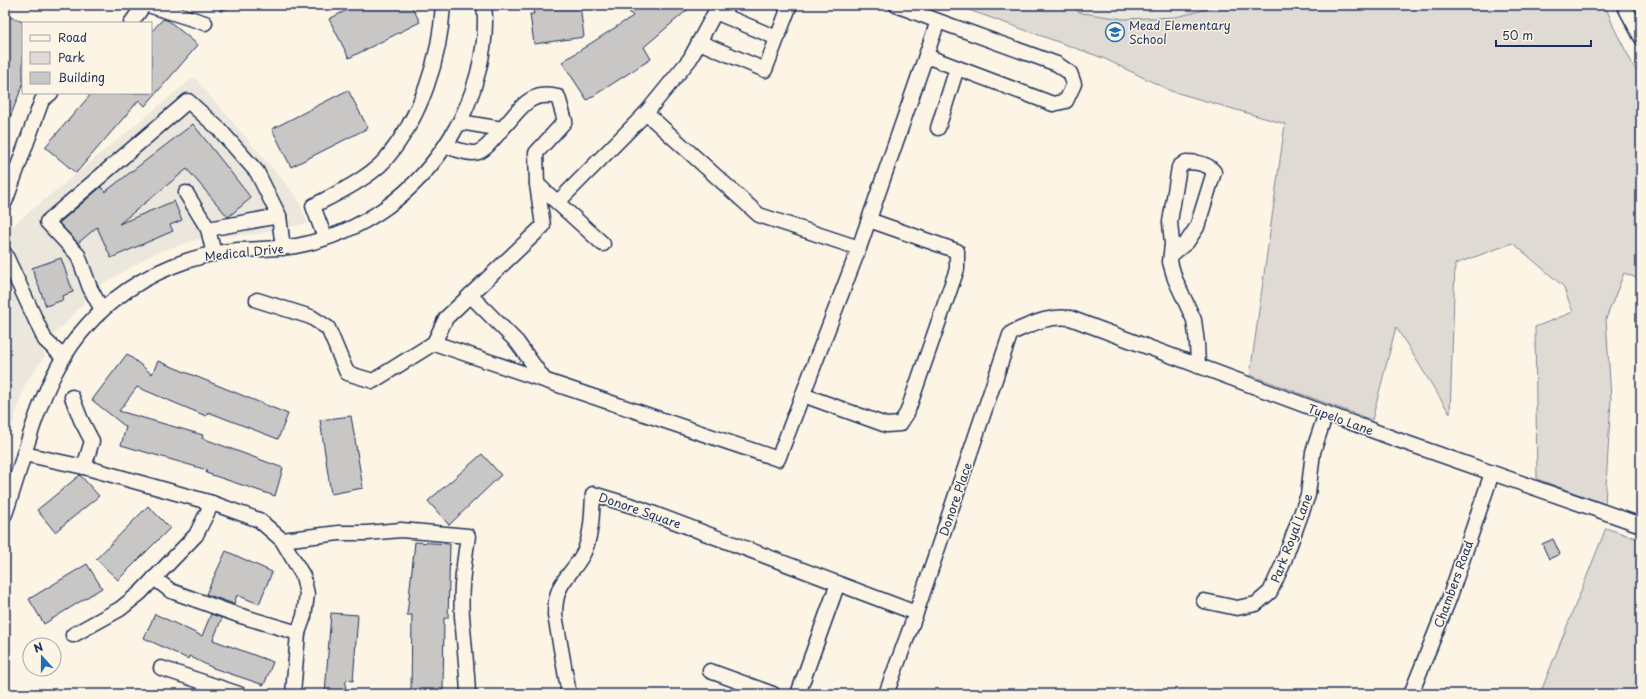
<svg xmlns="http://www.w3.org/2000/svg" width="1646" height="699" viewBox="0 0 1646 699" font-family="'Playpen Sans',sans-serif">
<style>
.built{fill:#ece7dc}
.green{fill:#dfdbd4;stroke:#7d8599}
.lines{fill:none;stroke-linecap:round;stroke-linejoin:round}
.stream{stroke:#767f94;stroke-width:4}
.building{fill:#c8c7c6;stroke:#1b2f5e}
.minor-casing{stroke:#1b2f5e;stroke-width:17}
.minor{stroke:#fcf5e5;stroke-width:14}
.labels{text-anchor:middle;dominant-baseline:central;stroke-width:3;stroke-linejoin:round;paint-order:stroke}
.poi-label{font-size:12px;fill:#1b2f5e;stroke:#fcf5e5;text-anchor:start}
.street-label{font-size:12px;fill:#1b2f5e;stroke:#fcf5e5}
</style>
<rect width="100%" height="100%" fill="#fcf5e5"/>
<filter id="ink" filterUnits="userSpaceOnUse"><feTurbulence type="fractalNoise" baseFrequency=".025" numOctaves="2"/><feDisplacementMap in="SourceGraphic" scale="8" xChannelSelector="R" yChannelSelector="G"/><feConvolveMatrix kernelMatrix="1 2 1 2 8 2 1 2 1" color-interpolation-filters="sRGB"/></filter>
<g filter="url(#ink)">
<g class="built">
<polygon points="955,5 1298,5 1103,58"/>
<polygon points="194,77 297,197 308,223 258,234 206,237 155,253 98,287 64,325 50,337 5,232"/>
<polygon points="5,270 45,356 25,384 5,452"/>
</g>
<g class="green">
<polygon points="955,5 1066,5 1082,13 1123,19 1176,17 1224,5 1605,5 1614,28 1641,80 1641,254 1639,254 1641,256 1641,280 1624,273 1606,319 1611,398 1605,504 1537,479 1535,327 1573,312 1563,286 1513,243 1455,264 1450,414 1396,327 1372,420 1250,375 1285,124 1171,91 1103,58"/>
<polygon points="1606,528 1641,540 1641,694 1540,694"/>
</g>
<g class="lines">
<polyline class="stream" points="221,10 231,5"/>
</g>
<g class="building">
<polygon points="357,5 411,5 420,22 349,58 329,19"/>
<polygon points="532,5 580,5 584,37 534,44 530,14 534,14"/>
<polygon points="623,5 693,5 644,47 651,59 587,100 562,62 633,16"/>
<polygon points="5,15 23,22 23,84 6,128"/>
<polygon points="163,19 169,21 198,45 145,106 139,100 76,173 45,147 92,93 151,93 151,32"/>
<polygon points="348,90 368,128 291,167 272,129"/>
<polygon points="193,124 251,198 228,217 187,169 119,224 174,201 182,220 170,225 173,231 111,258 97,227 78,243 59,223 101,187 105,192"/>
<polygon points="61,258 73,292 62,296 63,300 46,306 32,268"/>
<polygon points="127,354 152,374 158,361 288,414 278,439 208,412 206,416 137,387 119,411 203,435 202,438 283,468 275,496 206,473 207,470 121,445 126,427 92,400"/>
<polygon points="351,416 363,488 331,494 320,420"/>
<polygon points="482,454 501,475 449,525 428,501"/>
<polygon points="80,475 99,496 55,532 37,510"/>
<polygon points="148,506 170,528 118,580 96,559"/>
<polygon points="1553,539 1560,554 1549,559 1542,544"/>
<polygon points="415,542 450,544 448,618 444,618 443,694 411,694 412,615 407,615"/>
<polygon points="226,551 272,572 259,604 237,595 234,604 206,594"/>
<polygon points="87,564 102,588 44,624 29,599"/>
<polygon points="331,613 358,615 353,681 346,680 345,694 325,694"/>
<polygon points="155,614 202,636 211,614 222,618 213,640 273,662 264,685 213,668 189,656 188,659 144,638"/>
</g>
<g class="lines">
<g class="minor-casing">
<g id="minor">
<polyline points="148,5 205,23"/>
<polyline points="719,5 690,59 646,113 759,215 859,248"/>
<polyline points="1624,5 1641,37"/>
<polyline points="715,12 777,38"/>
<polyline points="131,23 144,5"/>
<polyline points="699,42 765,70 789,7 784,5"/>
<polyline points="926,56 1053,104 1066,101 1074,84 1070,73 1057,64 938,21"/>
<polyline points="938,128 957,68"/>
<path d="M 446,146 C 480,158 479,156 502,129 L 460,122"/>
<polyline points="537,184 603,244"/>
<polyline points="186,193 208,229 214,254"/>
<polyline points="5,202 42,100 51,93"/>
<polyline points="558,202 646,113"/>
<polyline points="208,229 279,216"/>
<path d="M 325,238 L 313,206 C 334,195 369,178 385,160 C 421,117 440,60 443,5"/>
<polyline points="5,254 45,340 63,357"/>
<path d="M 1171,255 L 1187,242 L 1197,227 L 1214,172 C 1208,163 1196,162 1186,162 L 1179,167 L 1170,222 L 1172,244 L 1170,262 L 1175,279 L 1194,320 L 1197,343 L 1198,366"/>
<polyline points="470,295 517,342 543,378"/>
<polyline points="257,300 311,317 328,328 347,373 373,381 434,343 778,459 859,248 938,21 896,5"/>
<polyline points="102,310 90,288 78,255 47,222 188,101 219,129 257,172 279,216 283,248"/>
<path d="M 434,343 L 446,318 L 543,226 L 537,184 L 536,153 L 565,121 L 558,97 C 528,90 520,110 502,129"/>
<polyline points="803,395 886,425 900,424 907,413 957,269 957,251 869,220"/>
<polyline points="72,397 81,420 92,441 84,467 212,503 259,520 282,540 303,576 307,594 304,616 298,633"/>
<polyline points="24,454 84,467"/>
<path d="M 5,514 C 33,434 43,356 114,300 C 149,272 194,254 238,250 C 258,249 277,249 296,246 C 363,233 417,193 452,135 C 474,100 489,46 484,5"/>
<path d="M 282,540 L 339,533 L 367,533 L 401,530 L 468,536 C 464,563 460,589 462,616 C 464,642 467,668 468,694"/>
<polyline points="154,578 171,591 238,615 298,633 293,694"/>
<polyline points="1204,601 1237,608 1256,604 1270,592 1282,566 1308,495 1313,452 1326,413"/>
<polyline points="73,635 120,609 140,593 196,535 212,503"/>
<polyline points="161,668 239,694"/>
<polyline points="710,671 773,694"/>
<path d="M 569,694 L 555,615 C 555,579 571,578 584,552 C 592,534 592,513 593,494 L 636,507 L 916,613"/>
<polyline points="798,694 838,583"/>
<path d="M 886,694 L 916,613 L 1010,335 L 1013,332 C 1032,324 1049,315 1070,318 L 1398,440 L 1641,525"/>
<polyline points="1411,694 1449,599 1492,473"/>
</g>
</g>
<use href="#minor" class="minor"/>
</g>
</g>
<defs>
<g id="school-ring" transform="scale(1)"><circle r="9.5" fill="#fcf5e5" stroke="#1f6fb2" stroke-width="1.5"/><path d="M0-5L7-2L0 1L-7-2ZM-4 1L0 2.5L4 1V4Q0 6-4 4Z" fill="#1f6fb2"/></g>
</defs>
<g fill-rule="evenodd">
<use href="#school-ring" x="1115" y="32"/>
</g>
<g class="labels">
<g class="poi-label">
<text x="1129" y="25">Mead Elementary<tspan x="1129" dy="14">School</tspan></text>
</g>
<g class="street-label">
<text transform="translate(244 252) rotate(-6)">Medical Drive</text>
<text transform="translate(1341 419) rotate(20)">Tupelo Lane</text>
<text transform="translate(955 499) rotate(-71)">Donore Place</text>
<text transform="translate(640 510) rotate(19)">Donore Square</text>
<text transform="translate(1291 538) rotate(-69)">Park Royal Lane</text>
<text transform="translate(1453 584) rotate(-70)">Chambers Road</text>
</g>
</g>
<rect width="1646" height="699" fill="none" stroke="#fcf5e5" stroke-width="20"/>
<rect x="10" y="10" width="1626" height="679" fill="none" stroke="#1b2f5e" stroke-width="1.5" filter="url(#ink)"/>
<rect x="22" y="22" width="130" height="72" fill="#fcf5e5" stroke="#a2a6af"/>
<rect x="30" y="35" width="20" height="6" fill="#fcf5e5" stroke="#a2a6af"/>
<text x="58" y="42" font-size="12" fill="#1b2f5e">Road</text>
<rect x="30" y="52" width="20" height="12" fill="#dfdbd4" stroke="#a2a6af"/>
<text x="58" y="62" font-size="12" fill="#1b2f5e">Park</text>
<rect x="30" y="72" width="20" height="12" fill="#c8c7c6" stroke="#a2a6af"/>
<text x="58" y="82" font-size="12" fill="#1b2f5e">Building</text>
<g transform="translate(42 657) rotate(339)"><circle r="19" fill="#fcf5e5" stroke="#a2a6af"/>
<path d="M0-3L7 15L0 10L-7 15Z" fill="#1f6fb2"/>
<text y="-6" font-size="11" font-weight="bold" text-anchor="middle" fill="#1b2f5e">N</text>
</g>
<path d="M1496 40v6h95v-6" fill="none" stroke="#1b2f5e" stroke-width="2"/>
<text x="1502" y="40" font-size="12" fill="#1b2f5e" stroke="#fcf5e5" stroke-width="3" paint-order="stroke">50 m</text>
</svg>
